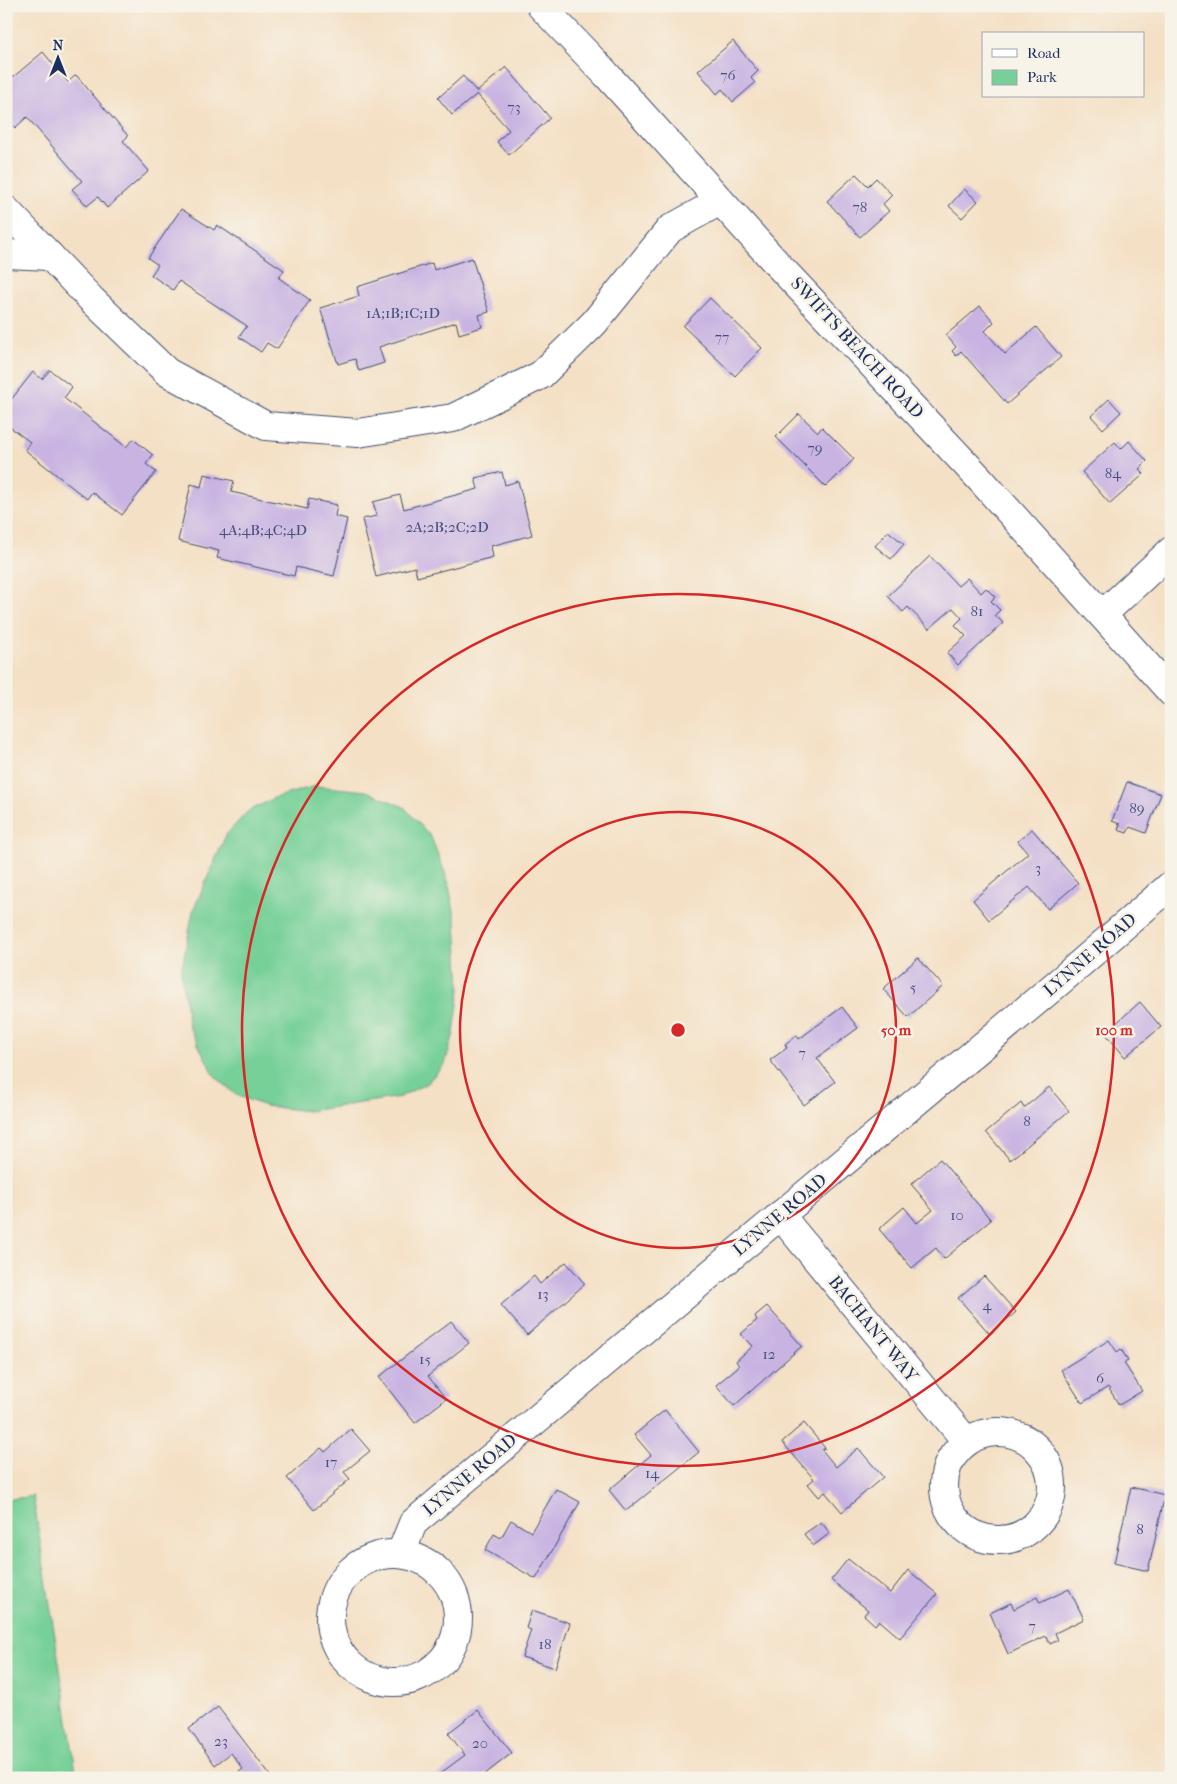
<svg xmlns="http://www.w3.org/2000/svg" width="1177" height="1784" viewBox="0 0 1177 1784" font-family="'IM FELL French Canon',serif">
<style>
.green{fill:#76d097;stroke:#48807a}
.building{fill:#c8b3e2}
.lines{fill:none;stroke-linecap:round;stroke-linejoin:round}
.minor-casing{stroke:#3c4a6d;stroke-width:30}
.tertiary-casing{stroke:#3c4a6d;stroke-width:30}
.minor{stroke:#fff;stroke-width:28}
.tertiary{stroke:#fff;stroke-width:28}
.ring{fill:none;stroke:#d62828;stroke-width:2.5}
.labels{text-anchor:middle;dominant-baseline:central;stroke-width:5;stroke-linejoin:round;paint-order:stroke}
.number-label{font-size:15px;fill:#46507f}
.street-label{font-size:18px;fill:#1b2f5e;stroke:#f7f3e8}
.centre{fill:#d62828;stroke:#f7f3e8;stroke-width:2.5}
.ring-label{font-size:15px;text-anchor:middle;font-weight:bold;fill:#d62828;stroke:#f7f3e8;stroke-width:5;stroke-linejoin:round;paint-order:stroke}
</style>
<rect width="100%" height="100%" fill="#f7f3e8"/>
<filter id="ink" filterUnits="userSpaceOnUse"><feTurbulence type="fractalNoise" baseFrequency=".02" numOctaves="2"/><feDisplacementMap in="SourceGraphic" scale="10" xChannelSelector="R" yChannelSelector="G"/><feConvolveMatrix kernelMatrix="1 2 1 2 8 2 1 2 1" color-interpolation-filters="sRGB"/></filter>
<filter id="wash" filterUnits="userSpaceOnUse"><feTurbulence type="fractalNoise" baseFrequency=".0096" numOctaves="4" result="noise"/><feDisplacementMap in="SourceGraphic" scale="20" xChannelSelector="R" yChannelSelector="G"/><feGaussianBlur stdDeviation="1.12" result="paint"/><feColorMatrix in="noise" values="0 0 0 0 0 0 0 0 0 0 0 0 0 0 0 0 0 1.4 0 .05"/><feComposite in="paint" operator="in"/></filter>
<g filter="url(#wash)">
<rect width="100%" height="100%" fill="#f4e0c5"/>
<g class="green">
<polygon points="315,786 366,791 404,807 431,837 448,881 456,922 460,990 454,1033 445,1064 427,1083 400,1097 308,1111 265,1106 236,1095 214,1075 189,1027 181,972 193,911 226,835 247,812 274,798"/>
<polygon points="33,1496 77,1778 6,1778 6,1500"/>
</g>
<g id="blocks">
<g class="building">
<polygon points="733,41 758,71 751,78 755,83 733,102 722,89 717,94 698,71"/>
<polygon points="43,52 68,82 76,75 128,136 123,141 149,171 107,208 98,197 87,206 72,189 82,181 27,117 15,128 6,117 6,103 9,101 6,99 6,83"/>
<polygon points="506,67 550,118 509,155 497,142 509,130 477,94 452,115 438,98 463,76 477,92"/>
<polygon points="856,174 868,186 876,178 892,195 883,204 889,211 860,237 827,201"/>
<polygon points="964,189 978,201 962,218 949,206"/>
<polygon points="181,209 214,230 217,225 284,270 279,278 310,300 277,349 267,343 261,352 239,337 247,326 179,281 173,290 151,275 158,265 148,258"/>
<polygon points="472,258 489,312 479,315 482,327 459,334 456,322 379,347 384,363 359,371 355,359 338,364 320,308 359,296 357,287 432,263 434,270"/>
<polygon points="710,298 762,348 735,376 683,326"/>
<polygon points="980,306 994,322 985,331 1005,354 1036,327 1061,357 1007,404 961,351 956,356 952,351 956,347 946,335"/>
<polygon points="50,370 72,387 64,398 126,447 133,439 153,455 146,464 156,472 122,515 92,492 87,499 25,450 30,442 6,424 6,406 33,372 42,379"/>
<polygon points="1109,399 1121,412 1103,429 1091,416"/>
<polygon points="799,414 818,432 822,427 854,459 826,487 776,437"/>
<polygon points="1129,441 1147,461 1139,469 1144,474 1110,504 1082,472 1115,442 1121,449"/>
<polygon points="502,472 505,485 518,481 532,535 491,546 493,557 417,577 415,567 376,577 362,519 377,516 373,502 400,495 404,509 478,489 475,478"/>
<polygon points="204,474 234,481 231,492 307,509 309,499 337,505 335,516 347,519 334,576 296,567 294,576 217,558 219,551 178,541 191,484 201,487"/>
<polygon points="888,531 904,544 891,559 875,546"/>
<polygon points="930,556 958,586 967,578 981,593 986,588 995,597 991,601 1000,610 995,615 1003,623 958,665 947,653 966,636 955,625 962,618 953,608 929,629 908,607 903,612 888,596"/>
<polygon points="1127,782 1161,794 1146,833 1130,827 1127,833 1118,830 1120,824 1112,821"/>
<polygon points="1032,829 1078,883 1048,909 1029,887 989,920 973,900 1028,853 1018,841"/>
<polygon points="918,958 943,986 908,1017 883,989"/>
<polygon points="1140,1002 1161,1027 1125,1057 1105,1033"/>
<polygon points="842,1007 858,1028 817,1058 835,1082 804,1105 770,1060 787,1048 785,1044 797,1035 799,1039"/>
<polygon points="1049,1087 1069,1111 1010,1160 986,1132 1021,1103 1024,1108"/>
<polygon points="940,1159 991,1220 944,1259 936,1248 912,1268 879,1229 904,1207 917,1223 933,1210 911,1184"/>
<polygon points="566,1262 585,1284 527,1335 501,1305 534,1276 540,1284"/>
<polygon points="984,1276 1016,1312 990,1334 958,1298"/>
<polygon points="767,1306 802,1346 734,1406 716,1385 739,1366 736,1361 753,1346 741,1334 757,1320 755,1316"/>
<polygon points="451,1321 469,1343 428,1376 446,1399 415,1423 379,1377"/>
<polygon points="1109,1340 1117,1352 1121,1349 1128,1361 1124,1363 1142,1391 1119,1405 1108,1387 1082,1403 1061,1370"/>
<polygon points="665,1410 699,1452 626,1511 609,1490 651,1455 634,1435"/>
<polygon points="804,1423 825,1448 822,1450 836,1467 858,1448 883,1477 842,1512 825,1492 819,1497 808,1484 814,1479 782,1442"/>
<polygon points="351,1429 370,1451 344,1472 350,1479 314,1510 287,1478 321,1448 325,1452"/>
<polygon points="1131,1487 1165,1495 1148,1571 1114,1563"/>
<polygon points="556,1489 580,1502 536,1579 485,1550 494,1534 501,1538 511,1520 531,1532"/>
<polygon points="821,1522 830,1533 813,1546 804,1534"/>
<polygon points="848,1559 890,1593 908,1570 937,1594 900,1638 879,1620 875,1625 864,1615 868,1610 831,1580"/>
<polygon points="1069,1589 1084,1619 1055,1633 1058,1640 1050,1644 1046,1636 1008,1654 990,1613 1011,1603 1014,1609 1037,1597 1040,1603"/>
<polygon points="532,1610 570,1623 555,1668 522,1657 531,1630 526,1628"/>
<polygon points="218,1707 272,1778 231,1778 243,1769 231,1753 215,1765 189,1729"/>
<polygon points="478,1710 512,1753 480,1778 434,1778 465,1755 448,1733"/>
</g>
</g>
</g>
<g filter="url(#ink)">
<use href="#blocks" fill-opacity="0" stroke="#3c4a6d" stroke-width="1"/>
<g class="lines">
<g class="minor-casing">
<g id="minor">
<polyline points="6,210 91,299 167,372 266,426 358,433 453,418 541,375 594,323 670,229 720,201"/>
<polyline points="6,254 50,256"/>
<polyline points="1102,615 1171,551"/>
<polyline points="780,1215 967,1442"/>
<circle cx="998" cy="1486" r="54"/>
<polyline points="401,1553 413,1523 1059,982 1171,885"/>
<circle cx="394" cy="1618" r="64"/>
</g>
</g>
<g class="tertiary-casing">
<polyline id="tertiary" points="541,6 606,74 780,267 979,478 1171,692"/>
</g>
<use href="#minor" class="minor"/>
<use href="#tertiary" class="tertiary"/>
</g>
</g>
<g class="ring">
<circle cx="678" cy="1030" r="218"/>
<circle cx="678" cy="1030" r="436"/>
</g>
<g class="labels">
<g class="number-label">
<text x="728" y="75">76</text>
<text x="514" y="107">73</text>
<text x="860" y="207">78</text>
<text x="403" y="313">1A;1B;1C;1D</text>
<text x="722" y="337">77</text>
<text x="815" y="448">79</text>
<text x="1113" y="473">84</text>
<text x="447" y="527">2A;2B;2C;2D</text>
<text x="263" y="530">4A;4B;4C;4D</text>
<text x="977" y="611">81</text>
<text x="1137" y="808">89</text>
<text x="1038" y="868">3</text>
<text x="913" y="987">5</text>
<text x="802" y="1053">7</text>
<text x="1027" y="1121">8</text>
<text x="957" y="1215">10</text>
<text x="543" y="1294">13</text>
<text x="987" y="1305">4</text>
<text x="769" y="1354">12</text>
<text x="425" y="1359">15</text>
<text x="1100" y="1378">6</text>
<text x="331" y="1462">17</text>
<text x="652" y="1473">14</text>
<text x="1140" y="1529">8</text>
<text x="1032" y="1626">7</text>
<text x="545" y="1644">18</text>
<text x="221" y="1741">23</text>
<text x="480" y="1743">20</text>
</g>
<g class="street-label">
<text transform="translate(857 348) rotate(47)">SWIFTS BEACH ROAD</text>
<text transform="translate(1090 955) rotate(-41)">LYNNE ROAD</text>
<text transform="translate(780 1215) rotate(-40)">LYNNE ROAD</text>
<text transform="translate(873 1329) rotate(51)">BACHANT WAY</text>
<text transform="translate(470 1475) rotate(-40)">LYNNE ROAD</text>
</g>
</g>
<circle cx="678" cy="1030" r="8" class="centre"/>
<g class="ring-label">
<text x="896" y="1035">50 m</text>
<text x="1114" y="1035">100 m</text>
</g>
<rect width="1177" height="1784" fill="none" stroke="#f7f3e8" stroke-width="25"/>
<rect x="982" y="32" width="162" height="65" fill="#f7f3e8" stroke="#9fa5b1"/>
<rect x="992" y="49" width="25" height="8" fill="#ffffff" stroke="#9fa5b1"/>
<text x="1027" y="58" font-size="15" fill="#1b2f5e">Road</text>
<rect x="992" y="70" width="25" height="15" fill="#76d097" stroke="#9fa5b1"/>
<text x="1027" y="82" font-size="15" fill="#1b2f5e">Park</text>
<g transform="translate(58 58)" stroke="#f7f3e8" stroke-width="4" paint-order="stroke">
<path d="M0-4L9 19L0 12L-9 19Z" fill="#1b2f5e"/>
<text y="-8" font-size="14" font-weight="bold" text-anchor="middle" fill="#1b2f5e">N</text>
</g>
</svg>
